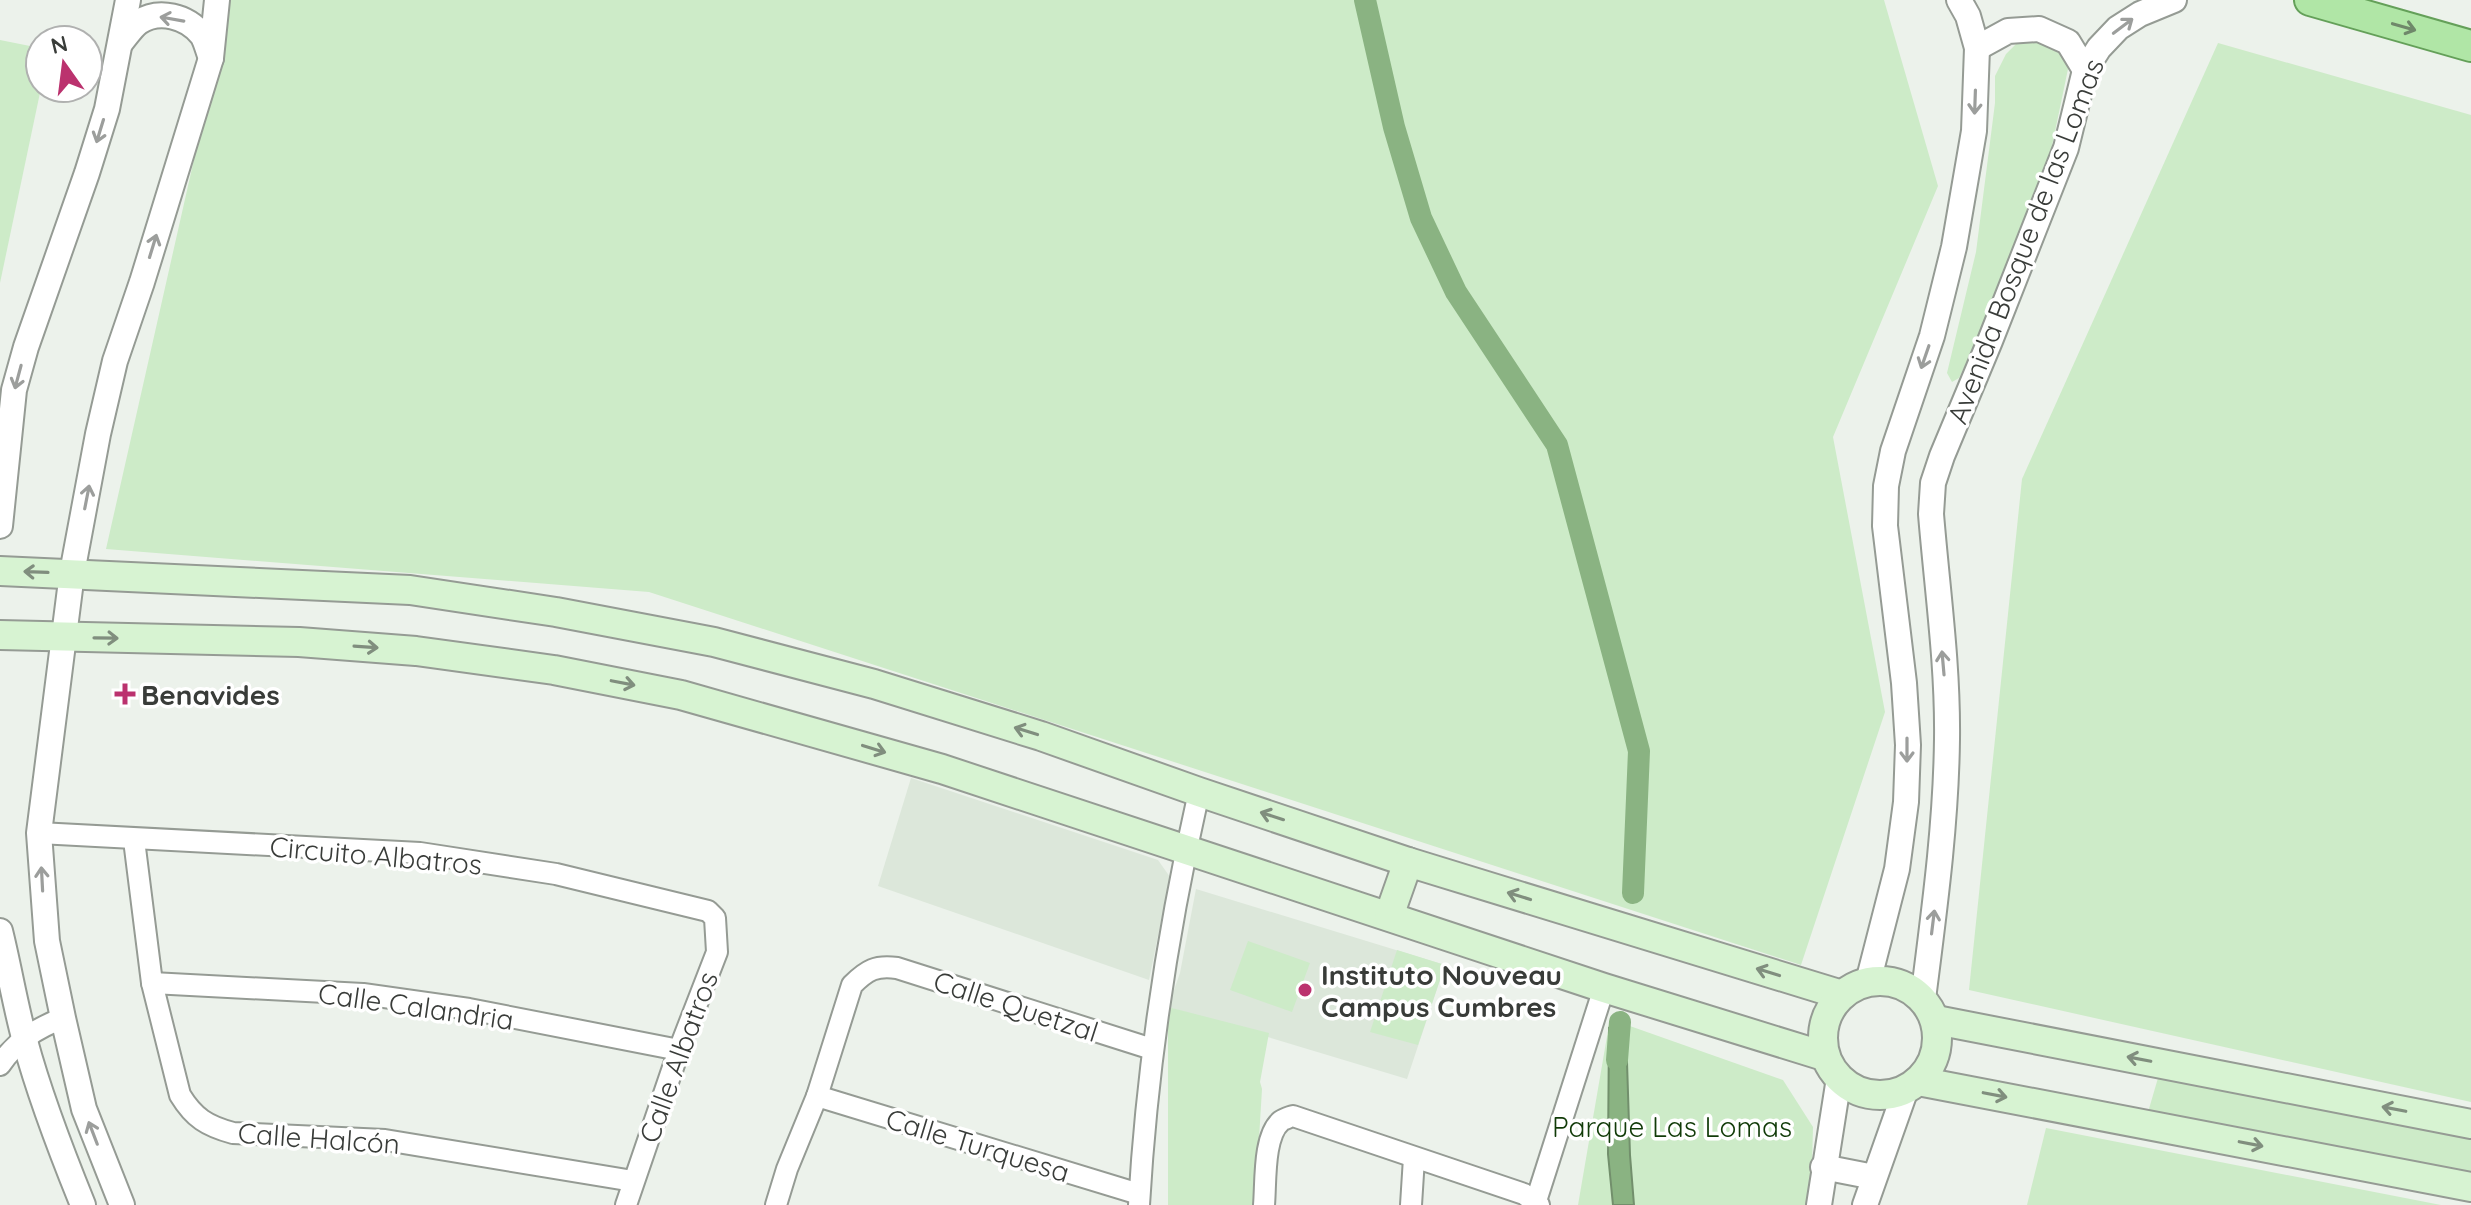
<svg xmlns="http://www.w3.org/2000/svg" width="2471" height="1205" viewBox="0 0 2471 1205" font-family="Quicksand,sans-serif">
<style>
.built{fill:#dce7da}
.green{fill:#cdebc8}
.water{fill:#8ab382;stroke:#728f6c;stroke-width:2}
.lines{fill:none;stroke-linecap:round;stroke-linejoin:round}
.canal{stroke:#8ab382;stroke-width:22}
.minor-casing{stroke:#959b94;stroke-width:24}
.tertiary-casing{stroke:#959b94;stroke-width:28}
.secondary-casing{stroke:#959b94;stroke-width:32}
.primary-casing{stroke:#64a059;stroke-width:34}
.minor{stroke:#fff;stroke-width:20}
.tertiary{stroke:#fff;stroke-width:24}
.secondary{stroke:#d7f3d2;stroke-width:28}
.primary{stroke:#b0e6a6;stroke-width:30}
.oneway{stroke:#9c9e9c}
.oneway2{stroke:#6f886a}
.oneway3{stroke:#808e7e}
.poi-dot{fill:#bb326e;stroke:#fff;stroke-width:3}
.labels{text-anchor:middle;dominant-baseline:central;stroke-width:7;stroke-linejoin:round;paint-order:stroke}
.street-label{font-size:28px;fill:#393c39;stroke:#fff}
.poi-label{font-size:28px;font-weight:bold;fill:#393c39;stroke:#fff;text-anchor:start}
.park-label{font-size:28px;fill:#113b08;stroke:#fff}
</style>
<rect width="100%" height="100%" fill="#ecf2eb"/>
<g class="built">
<polygon points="911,778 1158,860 1170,877 1149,980 878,886"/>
<polygon points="1196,889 1445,965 1407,1079 1168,1007 1180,973"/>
</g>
<g class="green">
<polygon points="230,0 1884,0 1938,186 1833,437 1885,712 1801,965 649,592 106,549"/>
<polygon points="0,40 40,48 41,88 0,283"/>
<polygon points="2020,40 2051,40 2066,59 2068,69 2047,170 1988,317 1959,378 1952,382 1947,373 1976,252 1995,103 1995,76 2006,54"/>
<polygon points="2218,43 2471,115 2471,1102 1969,990 2022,479"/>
<polygon points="1248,941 1310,963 1292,1012 1230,990"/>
<polygon points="1397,950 1445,965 1418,1045 1370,1032"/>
<polygon points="1168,1007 1269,1033 1260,1082 1262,1089 1255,1205 1168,1205"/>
<polygon points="1610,1019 1783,1080 1813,1127 1811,1205 1578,1205"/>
<polygon points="2158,1078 2471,1138 2471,1176 2146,1119"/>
<polygon points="2046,1128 2441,1205 2027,1205"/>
</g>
<polygon class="water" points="1609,1028 1626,1031 1630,1155 1634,1205 1613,1205 1608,1154"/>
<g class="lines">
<g class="canal">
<polyline points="1365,0 1394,127 1421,218 1456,292 1557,445 1639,751 1633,893"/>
<polyline points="1617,1060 1620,1022"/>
</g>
<g class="minor-casing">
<g id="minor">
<polyline points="39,833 420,853 556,874 708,911 715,918 717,952 679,1050 626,1205"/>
<path d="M 134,840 L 152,983 L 180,1095 C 194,1118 207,1126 233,1133 L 385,1140 L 633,1181"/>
<polyline points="152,983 363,994 469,1009 679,1050"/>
<path d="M 0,1065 C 16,1041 37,1028 63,1018"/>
<polyline points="817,1096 1139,1194"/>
<polyline points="1536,1201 1604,988"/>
<path d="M 776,1205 L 787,1169 L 817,1096 L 852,985 C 867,970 876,965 897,968 L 1152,1049"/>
<path d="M 1139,1205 C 1147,1065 1168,929 1199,792"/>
<path d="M 1264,1205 C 1266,1183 1263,1136 1281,1121 C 1282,1120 1292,1116 1293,1116 L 1524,1194 L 1539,1205"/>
<polyline points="1411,1205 1414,1158"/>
</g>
</g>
<g class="tertiary-casing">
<g id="tertiary">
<path d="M 122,41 C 127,35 133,26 139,22 C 159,9 187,16 202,35 C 206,41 208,51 211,58"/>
<polyline points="1977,48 2008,31 2039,29 2068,42 2085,70"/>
<polyline points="0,526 14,390 26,347 87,173 107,109 128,0"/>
<path d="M 0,931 C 9,967 15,1005 25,1041 C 40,1097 61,1151 83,1205"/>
<polyline points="1868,982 1897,869 1906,802 1908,745 1904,683 1885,526 1886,486 1893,451 1932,336 1954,247 1974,131 1977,48 1968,16 1959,0"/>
<path d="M 1923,999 C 1934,912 1946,826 1947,739 C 1948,664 1937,588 1931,514 L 1933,483 L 1942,456 L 1990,341 L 2066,148 L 2085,70 L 2099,48 L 2118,28 L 2140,14 L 2174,0"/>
<polyline points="1823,1167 1874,1177"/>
<polyline points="122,1205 84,1109 63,1018 47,941 39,833 72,573 98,434 115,361 142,282 211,58 217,0"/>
<polyline points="1819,1205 1839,1078"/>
<polyline points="1865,1205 1906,1089"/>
</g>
</g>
<g class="secondary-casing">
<g id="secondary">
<polyline points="0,571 410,590 556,612 714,642 874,684 1041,736 1199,792 1408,862 1842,995"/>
<polyline points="0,635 299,642 416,651 554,670 681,695 942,769 1604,988 1824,1056"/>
<polyline points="1389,916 1408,862"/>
<circle cx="1880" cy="1038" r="57"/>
<polyline points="1936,1020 2471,1124"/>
<polyline points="1918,1081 2471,1187"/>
</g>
</g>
<g class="primary-casing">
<polyline id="primary" points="2310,0 2471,46"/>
</g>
<use href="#minor" class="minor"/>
<use href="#tertiary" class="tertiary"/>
<use href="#secondary" class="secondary"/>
<use href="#primary" class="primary"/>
</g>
<defs><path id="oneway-shaft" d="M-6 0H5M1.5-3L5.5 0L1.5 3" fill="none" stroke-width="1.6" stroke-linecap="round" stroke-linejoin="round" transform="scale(2)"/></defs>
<g class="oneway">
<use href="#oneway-shaft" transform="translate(172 19) rotate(-170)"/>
<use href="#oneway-shaft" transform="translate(2123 26) rotate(-37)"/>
<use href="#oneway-shaft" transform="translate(1975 102) rotate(92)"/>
<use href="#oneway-shaft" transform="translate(100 131) rotate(107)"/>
<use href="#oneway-shaft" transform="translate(153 246) rotate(-73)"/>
<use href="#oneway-shaft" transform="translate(1925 357) rotate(109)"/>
<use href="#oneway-shaft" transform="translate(18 377) rotate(105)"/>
<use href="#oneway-shaft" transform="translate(87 497) rotate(-79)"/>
<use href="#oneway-shaft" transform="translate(1943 663) rotate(-95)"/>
<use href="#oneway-shaft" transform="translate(1907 750) rotate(90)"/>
<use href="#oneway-shaft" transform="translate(42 879) rotate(-93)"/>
<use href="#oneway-shaft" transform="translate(1933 922) rotate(-83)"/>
<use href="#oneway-shaft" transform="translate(93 1133) rotate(-111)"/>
</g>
<use class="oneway2" href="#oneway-shaft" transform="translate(2404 27) rotate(16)"/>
<g class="oneway3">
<use href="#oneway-shaft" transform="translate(36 572) rotate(-178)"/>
<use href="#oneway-shaft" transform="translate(106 638) rotate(1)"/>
<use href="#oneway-shaft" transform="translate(366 647) rotate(4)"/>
<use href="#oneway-shaft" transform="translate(623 683) rotate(11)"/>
<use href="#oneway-shaft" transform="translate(1026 731) rotate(-163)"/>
<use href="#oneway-shaft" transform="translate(874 749) rotate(17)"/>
<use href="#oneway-shaft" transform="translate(1272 816) rotate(-162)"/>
<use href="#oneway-shaft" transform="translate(1519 896) rotate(-163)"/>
<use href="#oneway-shaft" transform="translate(1768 972) rotate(-163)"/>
<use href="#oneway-shaft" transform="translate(2139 1059) rotate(-169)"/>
<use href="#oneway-shaft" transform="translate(1995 1095) rotate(11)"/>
<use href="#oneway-shaft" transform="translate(2394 1109) rotate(-169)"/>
<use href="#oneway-shaft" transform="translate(2251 1144) rotate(11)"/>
</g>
<g class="poi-dot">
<path d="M121 682h8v8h8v8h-8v8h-8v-8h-8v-8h8z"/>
<circle cx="1305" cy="990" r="8"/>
</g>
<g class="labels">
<g class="street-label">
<text transform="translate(2025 241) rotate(-69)">Avenida Bosque de las Lomas</text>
<text transform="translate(376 855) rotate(5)">Circuito Albatros</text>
<text transform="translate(416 1006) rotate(8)">Calle Calandria</text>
<text transform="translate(1016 1006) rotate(18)">Calle Quetzal</text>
<text transform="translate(678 1057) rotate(-70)">Calle Albatros</text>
<text transform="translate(319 1138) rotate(4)">Calle Halcón</text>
<text transform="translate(978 1145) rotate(17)">Calle Turquesa</text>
</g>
<g class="poi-label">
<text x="141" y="694">Benavides</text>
<text x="1321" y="974">Instituto Nouveau<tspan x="1321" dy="32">Campus Cumbres</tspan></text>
</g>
<g class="park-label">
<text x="1672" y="1126">Parque Las Lomas</text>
</g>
</g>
<g transform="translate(64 64) rotate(346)"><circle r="38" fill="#ffffff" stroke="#b0b1b0" stroke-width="2"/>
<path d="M0-6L14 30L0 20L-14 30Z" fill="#bb326e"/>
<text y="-12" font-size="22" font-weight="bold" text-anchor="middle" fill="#393c39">N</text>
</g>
</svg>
